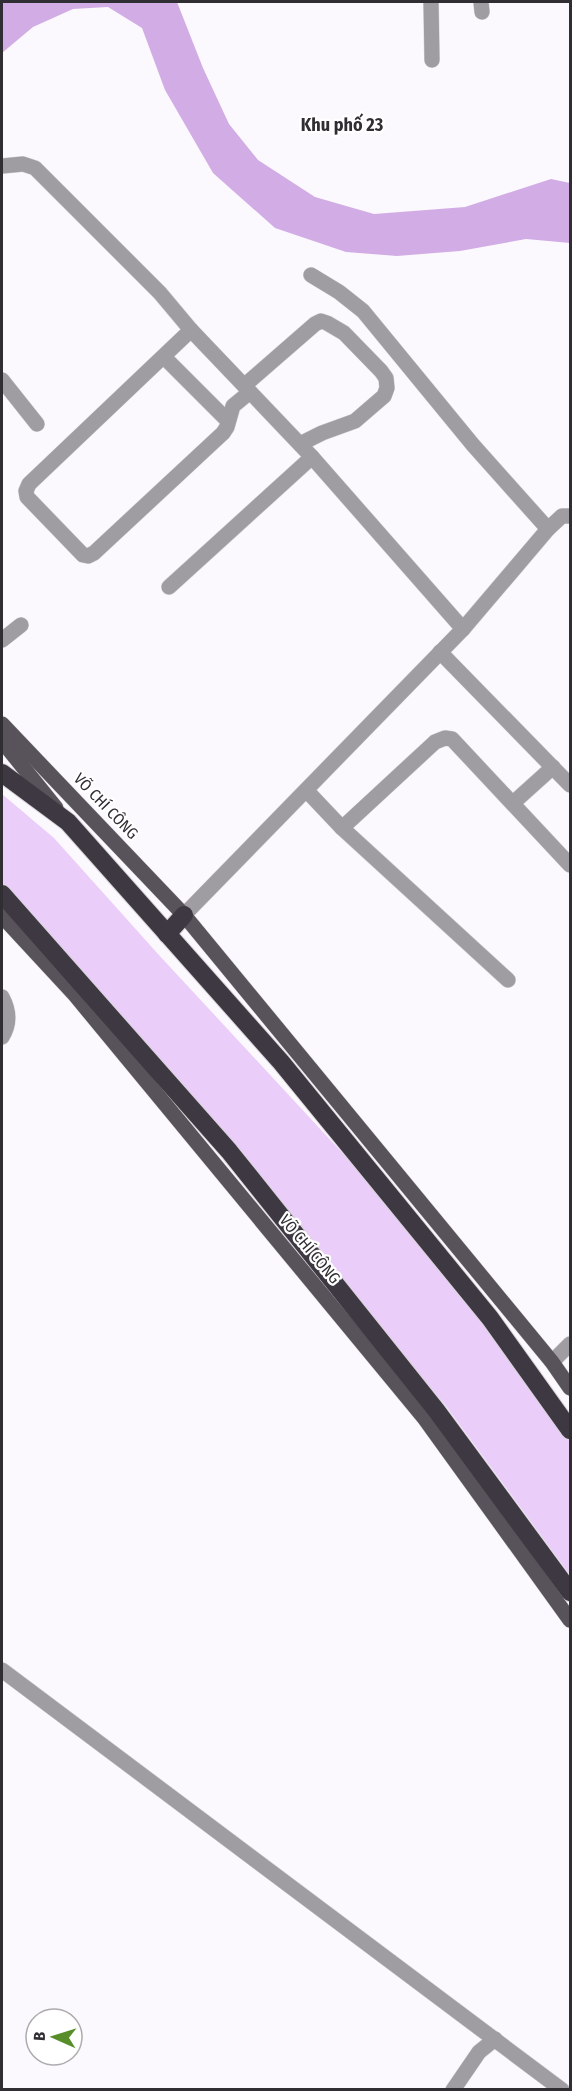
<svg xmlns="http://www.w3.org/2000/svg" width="572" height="2091" viewBox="0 0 572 2091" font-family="'Fira Sans Condensed',sans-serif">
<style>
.green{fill:#eacdf9}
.water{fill:#d2ade5}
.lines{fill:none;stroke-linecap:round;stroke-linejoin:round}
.minor-casing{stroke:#d7d4d9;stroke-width:16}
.major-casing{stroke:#d7d4d9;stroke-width:16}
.highway-casing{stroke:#d7d4d9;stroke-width:20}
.minor{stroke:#a09da2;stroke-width:15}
.major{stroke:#58525a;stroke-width:15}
.highway{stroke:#3e3842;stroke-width:18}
.labels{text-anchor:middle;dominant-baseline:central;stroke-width:4.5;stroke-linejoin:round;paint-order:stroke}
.street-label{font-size:16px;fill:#312e33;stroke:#fff}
.neighbourhood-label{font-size:18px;font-weight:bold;fill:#312e33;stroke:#fff}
</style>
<rect width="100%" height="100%" fill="#fcf9fe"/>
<polygon class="green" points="2,794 54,838 158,954 374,1187 506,1350 570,1441 570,1575 446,1406 95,990 2,885"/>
<polygon class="water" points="2,2 177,2 203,68 229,124 258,160 315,197 374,214 465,207 551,179 570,183 570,243 526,239 460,251 397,256 346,252 275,228 213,173 165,90 142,28 108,7 73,9 33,27 2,53"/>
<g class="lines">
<g class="minor-casing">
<g id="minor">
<polyline points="431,2 432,60"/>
<polyline points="481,2 482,12"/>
<polyline points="2,166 23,164 35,168 160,293 191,330 312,457 463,629"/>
<polyline points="311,275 339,292 363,311 473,445 548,529"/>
<polyline points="191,330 29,484 26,491 27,497 83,555 88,556 94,553 223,433 227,427 233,406 250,392"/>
<polyline points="164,357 228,421"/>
<polyline points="2,380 37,424"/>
<polyline points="245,385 315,324 321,321 327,323 344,333 381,371 386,378 387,388 384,396 355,421 322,433 300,444"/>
<polyline points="169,587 312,457"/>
<polyline points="2,640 21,625"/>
<polyline points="440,652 570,785"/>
<polyline points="307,791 342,828 508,980"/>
<polyline points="513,803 553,767"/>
<polyline points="342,828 435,742 445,738 452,739 570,865"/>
<polyline points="184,915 463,629 548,529 562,516 570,516"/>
<path d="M 2,997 C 9,1010 10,1024 2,1037"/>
<polyline points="552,1362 570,1344"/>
<polyline points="2,1670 562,2090"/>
<polyline points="453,2090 479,2052 495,2039"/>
</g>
</g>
<g class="major-casing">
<g id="major">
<polyline points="2,724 184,915 552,1362 570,1388"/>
<polyline points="2,741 56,808"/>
<polyline points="2,916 75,995 425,1419 570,1620"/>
</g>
</g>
<g class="highway-casing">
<g id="highway">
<polyline points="2,773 68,822 281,1062 490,1318 570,1430"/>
<polyline points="2,894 229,1151 436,1410 570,1592"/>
<polyline points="167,934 184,915"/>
</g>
</g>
<use href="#minor" class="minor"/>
<use href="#major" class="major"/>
<use href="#highway" class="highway"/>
</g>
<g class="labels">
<g class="street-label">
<text transform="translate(106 806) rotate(46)">VÕ CHÍ CÔNG</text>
<text transform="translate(310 1249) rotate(50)">VÕ CHÍ CÔNG</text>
</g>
<g class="neighbourhood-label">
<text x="342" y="125">Khu phố 23</text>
</g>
</g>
<rect width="572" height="2091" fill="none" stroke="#312e33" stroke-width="6"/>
<g transform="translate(54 2037) rotate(273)"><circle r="28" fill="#ffffff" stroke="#adabad" stroke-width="1.5"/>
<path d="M0-4.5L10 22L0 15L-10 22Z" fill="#578e29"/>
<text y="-9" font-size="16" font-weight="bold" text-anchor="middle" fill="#312e33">B</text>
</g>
</svg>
